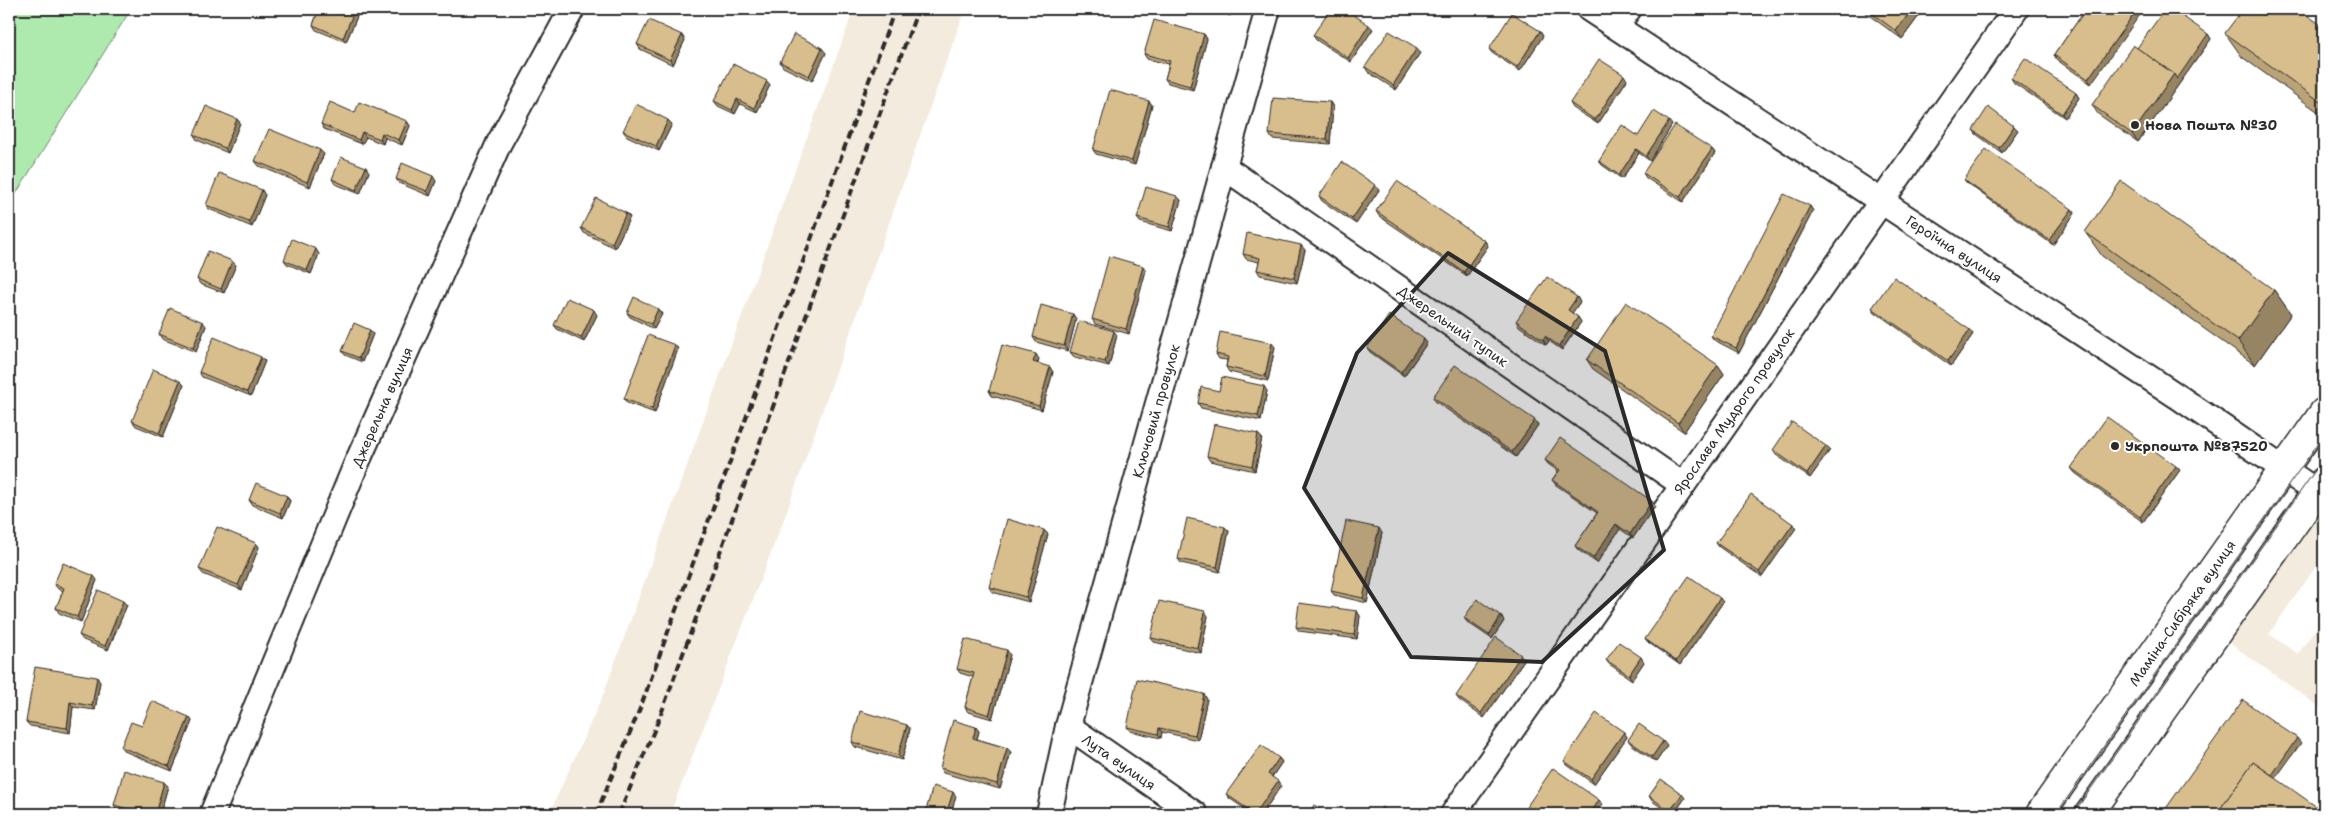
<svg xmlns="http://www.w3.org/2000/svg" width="2333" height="823" viewBox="0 0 2333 823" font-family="'Shantell Sans',sans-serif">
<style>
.built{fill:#f3ebdd}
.green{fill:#aee9ae;stroke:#6c8a6c}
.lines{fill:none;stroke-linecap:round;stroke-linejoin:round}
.street-casing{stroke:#2b2b2b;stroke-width:28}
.secondary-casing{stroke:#2b2b2b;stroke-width:31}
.street{stroke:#fff;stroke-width:24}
.secondary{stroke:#fff;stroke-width:28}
.tram{stroke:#2b2b2b;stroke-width:1}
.rail{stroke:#2b2b2b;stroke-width:4;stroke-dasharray:8 4;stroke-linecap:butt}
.wall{fill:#baa379;stroke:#2b2b2b}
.shaded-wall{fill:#978463;stroke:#2b2b2b}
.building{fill:#d8bd8d;stroke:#2b2b2b}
.marked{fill:#2b2b2b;fill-opacity:0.2;stroke:#2b2b2b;stroke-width:4;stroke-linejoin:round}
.poi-dot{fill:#2b2b2b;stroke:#fff;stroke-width:2}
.labels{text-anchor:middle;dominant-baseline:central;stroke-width:4;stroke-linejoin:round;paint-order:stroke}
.poi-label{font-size:14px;font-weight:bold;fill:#2b2b2b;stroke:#fff;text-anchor:start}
.street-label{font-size:14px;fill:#2b2b2b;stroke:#fff}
</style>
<rect width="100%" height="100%" fill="#fff"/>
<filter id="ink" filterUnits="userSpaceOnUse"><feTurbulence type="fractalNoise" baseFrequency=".02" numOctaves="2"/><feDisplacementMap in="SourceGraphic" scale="10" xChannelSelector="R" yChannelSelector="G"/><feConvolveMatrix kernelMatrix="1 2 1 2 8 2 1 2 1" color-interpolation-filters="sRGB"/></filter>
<g filter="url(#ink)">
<g class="built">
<polygon points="854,9 965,9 784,519 670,814 549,814 602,698"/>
<polygon points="2324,498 2324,555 2269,634 2298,654 2324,617 2324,710 2224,639"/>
</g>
<polygon class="green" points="9,9 131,9 9,205"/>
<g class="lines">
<g class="street-casing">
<g id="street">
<polyline points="1589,9 2180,398 2317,492"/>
<polyline points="1616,26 1629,9"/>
<polyline points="1224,167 1683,485"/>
<polyline points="1068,726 1195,814"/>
<polyline points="212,814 355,467 499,143 572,9"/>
<polyline points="1049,814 1068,726 1268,9"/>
<polyline points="1453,814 2016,9"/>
</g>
</g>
<g class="secondary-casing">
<g id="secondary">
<polyline points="2040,814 2324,412"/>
<polyline points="2089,814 2324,481"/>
</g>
</g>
<use href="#street" class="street"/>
<use href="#secondary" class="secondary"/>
<g class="tram">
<polyline points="2056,814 2324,435"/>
<polyline points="2073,814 2324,458"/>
</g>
<g class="rail">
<polyline points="596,814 641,706 895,9"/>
<polyline points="619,814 661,714 918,9"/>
</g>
</g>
<g class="wall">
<polygon points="319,9 356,9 359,12 346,42 316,30 313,25"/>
<polygon points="1216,9 1234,9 1230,16"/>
<polygon points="1468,9 1479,9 1476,14"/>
<polygon points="1860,9 1924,9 1902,39"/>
<polygon points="2086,9 2091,84 2057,60 2054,55"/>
<polygon points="1369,25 1373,29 1351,62 1316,40 1313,35"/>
<polygon points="2324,27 2324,116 2242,57 2225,33"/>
<polygon points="1204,34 1207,39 1193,90 1168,83 1165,79 1169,64 1147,59 1144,54"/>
<polygon points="2208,34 2211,39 2138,142 2098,114 2092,105 2137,48"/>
<polygon points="1543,36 1520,71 1492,53 1489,49"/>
<polygon points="685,40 673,65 640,49 637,44"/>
<polygon points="1417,48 1420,53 1396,90 1368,72 1365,67"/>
<polygon points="826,53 812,81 783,67 780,62"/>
<polygon points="2011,78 2076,93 2079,98 2065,118 2014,83"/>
<polygon points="1627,80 1598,124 1573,108 1570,103"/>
<polygon points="767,81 770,85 757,112 740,104 735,114 718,106 714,101"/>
<polygon points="1149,101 1152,105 1135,165 1096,154 1093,150"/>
<polygon points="1330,102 1333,107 1330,144 1272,139 1269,134"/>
<polygon points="355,113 407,121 410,126 402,145 385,138 383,144 366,137 362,144 324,129 321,124"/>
<polygon points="237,119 240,123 228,153 197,140 194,135"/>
<polygon points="672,124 659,151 627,136 623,131"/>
<polygon points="1672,125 1650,161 1639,153 1622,179 1602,165 1599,161 1638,136"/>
<polygon points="1973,130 2018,130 2002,153 1976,134"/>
<polygon points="1712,149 1715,153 1683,202 1646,178 1643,173"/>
<polygon points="324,154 310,187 259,166 255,161"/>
<polygon points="369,172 360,194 335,184 332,179"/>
<polygon points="396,179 436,181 430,196 399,183"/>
<polygon points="1964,180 2072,209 2075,213 2053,245 1968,184"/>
<polygon points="1375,185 1379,190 1356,224 1322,201 1319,196"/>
<polygon points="265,195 252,227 209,209 206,205"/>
<polygon points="1181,200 1172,231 1140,222 1137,218"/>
<polygon points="1810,206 1813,211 1739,353 1714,340 1711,336"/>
<polygon points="1376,211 1485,241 1488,246 1467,276 1379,216"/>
<polygon points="630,217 615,248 584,233 581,228"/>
<polygon points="2085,232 2274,290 2291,314 2255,365 2102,256"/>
<polygon points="1305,250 1297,283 1260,275 1257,270 1259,262 1246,259 1243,254"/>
<polygon points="319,254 311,274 287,264 284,260"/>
<polygon points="236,265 224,293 200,284 197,279"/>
<polygon points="1146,270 1129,334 1095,324 1092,319"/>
<polygon points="1577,297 1580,302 1572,313 1578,317 1581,322 1562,350 1549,341 1546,345 1519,326 1516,321"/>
<polygon points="1872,308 1973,334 1951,366 1875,312"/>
<polygon points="658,309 662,314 654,329 630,317 627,313"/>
<polygon points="597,315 584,342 557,329 554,325"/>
<polygon points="1076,319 1068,351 1036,342 1033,337"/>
<polygon points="206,326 196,352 162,339 159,334"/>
<polygon points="370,330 373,334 362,362 345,355 342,351"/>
<polygon points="1117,335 1109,366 1074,357 1070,352"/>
<polygon points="1427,343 1404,376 1370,352 1367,348"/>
<polygon points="675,345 678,349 655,413 627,403 624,399"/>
<polygon points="1275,347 1268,381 1229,372 1226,367 1227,360 1219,359 1216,354"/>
<polygon points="1039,359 1037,364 1053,372 1042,410 992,396 989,391"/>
<polygon points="1587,360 1718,365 1724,374 1684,432 1593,369"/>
<polygon points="265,361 251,396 202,377 199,372"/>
<polygon points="184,385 163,437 136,426 132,421"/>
<polygon points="1219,391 1267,391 1261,421 1201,408 1198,403"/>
<polygon points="1433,397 1535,420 1538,425 1516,457 1436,402"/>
<polygon points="1258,434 1262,438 1255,471 1210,461 1207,456"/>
<polygon points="1826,446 1830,450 1810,478 1776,455 1773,450"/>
<polygon points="1545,460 1655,506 1633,538 1620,529 1597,563 1578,550 1575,546 1597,513 1556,485 1552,480 1558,471 1548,464"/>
<polygon points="2071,468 2180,470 2143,522 2075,473"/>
<polygon points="287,496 290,501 283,518 252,505 249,500"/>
<polygon points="1793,524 1796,528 1762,577 1719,547 1716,543"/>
<polygon points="1044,530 1048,534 1029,602 992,592 989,587"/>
<polygon points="1229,531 1220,572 1181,563 1178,559"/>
<polygon points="1382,533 1367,603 1334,595 1331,591"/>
<polygon points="256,543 259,547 242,590 203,574 199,569"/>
<polygon points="97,580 81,622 59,613 56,608 63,591 58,589 54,584"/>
<polygon points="1723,602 1680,665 1649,643 1645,639"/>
<polygon points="127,605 108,650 83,640 79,635"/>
<polygon points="1357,611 1360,616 1357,639 1299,631 1296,627"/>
<polygon points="1208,616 1201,653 1154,642 1151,638"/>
<polygon points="1464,618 1504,621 1492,639 1467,622"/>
<polygon points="1010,655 992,719 968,712 965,707 973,677 960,673 957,669"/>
<polygon points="1521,655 1524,660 1484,718 1459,700 1456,696"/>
<polygon points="1606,660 1644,662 1632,680 1609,664"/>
<polygon points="100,682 95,710 73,707 70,733 30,726 26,722"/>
<polygon points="1207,699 1198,740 1162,732 1161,738 1130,731 1127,727"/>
<polygon points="189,717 192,721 172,771 124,751 121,747 142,726"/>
<polygon points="907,725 910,729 902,760 855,747 852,742"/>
<polygon points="979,731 977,739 1007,748 1011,752 1000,789 943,773 940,768"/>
<polygon points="1624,732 1627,737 1594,784 1567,765 1564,761"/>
<polygon points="1628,740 1667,746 1656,762 1631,744"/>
<polygon points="1279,758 1282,762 1272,777 1281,786 1262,814 1252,814 1229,798 1226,794"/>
<polygon points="164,782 168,786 160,814 133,814 117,810 114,805"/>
<polygon points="1649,796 1685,798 1674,814 1671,814 1652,801"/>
</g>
<g class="shaded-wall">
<polygon points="355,9 356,9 359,12 346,42 343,38"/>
<polygon points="1228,9 1234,9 1230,16 1227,12"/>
<polygon points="1473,9 1479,9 1476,14"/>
<polygon points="1912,9 1924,9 1902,39 1896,31"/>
<polygon points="2137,9 2144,9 2091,84 2088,79"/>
<polygon points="1369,25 1373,29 1351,62 1348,58"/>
<polygon points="1540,31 1543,36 1520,71 1517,67"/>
<polygon points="1204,34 1207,39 1193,90 1190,86"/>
<polygon points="2208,34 2211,39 2138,142 2132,134 2174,74"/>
<polygon points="682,35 685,40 673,65 670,60"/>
<polygon points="822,48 826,53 812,81 809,76"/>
<polygon points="1417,48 1420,53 1396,90 1393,85"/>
<polygon points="1624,75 1627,80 1598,124 1595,120"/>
<polygon points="767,81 770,85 757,112 754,108"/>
<polygon points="2076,93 2079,98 2065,118 2062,114"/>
<polygon points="737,99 740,104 735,114 732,110"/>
<polygon points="1149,101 1152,105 1135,165 1132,161"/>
<polygon points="1330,102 1333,107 1330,144 1327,139"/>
<polygon points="237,119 240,123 228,153 225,148"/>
<polygon points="668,120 672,124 659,151 656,146"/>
<polygon points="407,121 410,126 402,145 399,140"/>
<polygon points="1669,121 1672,125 1650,161 1646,156"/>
<polygon points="2014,126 2018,130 2002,153 1999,148"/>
<polygon points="362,132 366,137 362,144 359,140"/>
<polygon points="382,133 385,138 383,144 380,139"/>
<polygon points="1636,149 1639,153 1622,179 1619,175"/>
<polygon points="1712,149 1715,153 1683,202 1680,197"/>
<polygon points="320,150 324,154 310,187 307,182"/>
<polygon points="366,167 369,172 360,194 356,190"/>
<polygon points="433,176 436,181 430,196 427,191"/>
<polygon points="1375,185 1379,190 1356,224 1352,219"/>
<polygon points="262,190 265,195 252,227 249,222"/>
<polygon points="1177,196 1181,200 1172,231 1169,227"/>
<polygon points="1810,206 1813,211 1739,353 1736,348"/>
<polygon points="2072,209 2075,213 2053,245 2049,240"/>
<polygon points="626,213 630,217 615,248 612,243"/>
<polygon points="1485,241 1488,246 1467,276 1464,272"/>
<polygon points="1301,245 1305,250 1297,283 1294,278"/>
<polygon points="316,249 319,254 311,274 307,270"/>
<polygon points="232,261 236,265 224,293 221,289"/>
<polygon points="1143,266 1146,270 1129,334 1126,329"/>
<polygon points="2274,290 2291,314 2255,365 2238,341"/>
<polygon points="1577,297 1580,302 1571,315 1568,310"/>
<polygon points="658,309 662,314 654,329 651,324"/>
<polygon points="594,310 597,315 584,342 581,338"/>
<polygon points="1073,314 1076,319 1068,351 1064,346"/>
<polygon points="1578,317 1581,322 1562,350 1559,346"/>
<polygon points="203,322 206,326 196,352 193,348"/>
<polygon points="370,330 373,334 362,362 359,358"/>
<polygon points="1970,330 1973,334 1951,366 1948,361"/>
<polygon points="1114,331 1117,335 1109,366 1105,362"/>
<polygon points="1545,336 1549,341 1546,345 1543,340"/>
<polygon points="1424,339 1427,343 1404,376 1401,372"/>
<polygon points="1272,343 1275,347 1268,381 1265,376"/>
<polygon points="675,345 678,349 655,413 652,409"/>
<polygon points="1036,354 1039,359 1036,367 1033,362"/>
<polygon points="261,357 265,361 251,396 247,392"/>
<polygon points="1718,365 1724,374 1684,432 1678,423"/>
<polygon points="1050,367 1053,372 1042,410 1039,406"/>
<polygon points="180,381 184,385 163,437 159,433"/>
<polygon points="1264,386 1267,391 1261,421 1258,416"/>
<polygon points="1535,420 1538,425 1516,457 1512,452"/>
<polygon points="1258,434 1262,438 1255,471 1252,466"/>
<polygon points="1826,446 1830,450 1810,478 1807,474"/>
<polygon points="2176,466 2180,470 2143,522 2140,517"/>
<polygon points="287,496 290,501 283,518 280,513"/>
<polygon points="1652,501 1655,506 1633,538 1630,534"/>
<polygon points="1616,524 1620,529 1597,563 1593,558"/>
<polygon points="1793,524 1796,528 1762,577 1759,572"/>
<polygon points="1225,527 1229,531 1220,572 1217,567"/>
<polygon points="1379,528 1382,533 1367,603 1363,598"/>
<polygon points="1044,530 1048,534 1029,602 1026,597"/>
<polygon points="256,543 259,547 242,590 238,585"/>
<polygon points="94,576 97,580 81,622 77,617"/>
<polygon points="1720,598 1723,602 1680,665 1676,661"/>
<polygon points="123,601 127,605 108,650 105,646"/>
<polygon points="1205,611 1208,616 1201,653 1198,648"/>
<polygon points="1357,611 1360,616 1357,639 1354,635"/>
<polygon points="1501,616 1504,621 1492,639 1489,635"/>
<polygon points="1007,650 1010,655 992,719 989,715"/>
<polygon points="1521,655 1524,660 1484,718 1481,713"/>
<polygon points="1641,657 1644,662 1632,680 1629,675"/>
<polygon points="97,677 100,682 95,710 92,706"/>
<polygon points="1204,694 1207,699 1198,740 1195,735"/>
<polygon points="70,702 73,707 70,733 67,728"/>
<polygon points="189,717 192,721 172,771 169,766"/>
<polygon points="907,725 910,729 902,760 898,755"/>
<polygon points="976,727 979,731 976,743 973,738"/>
<polygon points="1159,728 1162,732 1161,738 1158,734"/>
<polygon points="1624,732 1627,737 1594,784 1591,779"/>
<polygon points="2297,738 2301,743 2250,814 2244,814"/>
<polygon points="1663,741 1667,746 1656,762 1652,757"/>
<polygon points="1007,748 1011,752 1000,789 997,784"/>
<polygon points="1279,758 1282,762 1271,778 1268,774"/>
<polygon points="1278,781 1281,786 1262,814 1255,814"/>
<polygon points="164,782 168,786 160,814 155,814"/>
<polygon points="953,792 956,796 951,814 946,814"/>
<polygon points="1682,794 1685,798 1674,814 1672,814 1670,811"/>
<polygon points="1599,800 1603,804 1596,814 1590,814"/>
</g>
<g class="building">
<polygon points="319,9 355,9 343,38 313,25"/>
<polygon points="1221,9 1228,9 1227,12"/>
<polygon points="1330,9 1345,9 1369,25 1348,58 1313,35"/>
<polygon points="1866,9 1912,9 1896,31"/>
<polygon points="2086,9 2137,9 2088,79 2054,55"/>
<polygon points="2165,9 2172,9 2208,34 2177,79 2174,74 2137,48"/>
<polygon points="2243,9 2298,9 2324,27 2324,104 2225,33"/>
<polygon points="1512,13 1540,31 1517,67 1489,49"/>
<polygon points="649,20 682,35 670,60 637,44"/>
<polygon points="1154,20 1204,34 1190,86 1165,79 1170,61 1144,54"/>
<polygon points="1389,31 1417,48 1393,85 1365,67"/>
<polygon points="794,34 822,48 809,76 780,62"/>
<polygon points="2133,45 2174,74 2132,134 2092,105"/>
<polygon points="2025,58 2076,93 2062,114 2011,78"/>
<polygon points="1599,59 1624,75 1595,120 1570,103"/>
<polygon points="733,64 767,81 754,108 737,99 732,110 714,101"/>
<polygon points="1110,90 1149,101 1132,161 1093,150"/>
<polygon points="1273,98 1330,102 1327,139 1269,134"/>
<polygon points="330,102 355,113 359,102 407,121 399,140 382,133 380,139 362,132 359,140 321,124"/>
<polygon points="636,104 668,120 656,146 623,131"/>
<polygon points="206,106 237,119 225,148 194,135"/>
<polygon points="1988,107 2014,126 1999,148 1973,130"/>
<polygon points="1654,111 1669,121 1646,156 1636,149 1619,175 1599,161 1622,125 1638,136"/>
<polygon points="1675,125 1712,149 1680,197 1643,173"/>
<polygon points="269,129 320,150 307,182 255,161"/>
<polygon points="1986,149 2072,209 2049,240 1964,180"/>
<polygon points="341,157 366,167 356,190 332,179"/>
<polygon points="1342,162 1375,185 1352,219 1319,196"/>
<polygon points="402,163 433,176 427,191 396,179"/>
<polygon points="219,173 262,190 249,222 206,205"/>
<polygon points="1397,181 1485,241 1464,272 1376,211"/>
<polygon points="2121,181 2274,290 2238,341 2085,232"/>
<polygon points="1146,187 1177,196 1169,227 1137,218"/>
<polygon points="1784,194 1810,206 1736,348 1711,336"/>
<polygon points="596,198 626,213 612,243 581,228"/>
<polygon points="1247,233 1301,245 1294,278 1257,270 1260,258 1243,254"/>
<polygon points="292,239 316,249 307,270 284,260"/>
<polygon points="208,251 232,261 221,289 197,279"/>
<polygon points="1109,256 1143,266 1126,329 1092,319"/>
<polygon points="1547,277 1577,297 1568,310 1578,317 1559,346 1545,336 1543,340 1516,321"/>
<polygon points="1894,277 1970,330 1948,361 1872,308"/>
<polygon points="634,297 658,309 651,324 627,313"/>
<polygon points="567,298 594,310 581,338 554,325"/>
<polygon points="1626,302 1718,365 1678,423 1587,360"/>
<polygon points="1041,305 1073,314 1064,346 1033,337"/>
<polygon points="170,308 203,322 193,348 159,334"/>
<polygon points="1389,315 1424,339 1401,372 1367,348"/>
<polygon points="1079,321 1114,331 1105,362 1070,352"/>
<polygon points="354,323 370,330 359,358 342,351"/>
<polygon points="1220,332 1272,343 1265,376 1226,367 1228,357 1216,354"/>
<polygon points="648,335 675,345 652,409 624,399"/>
<polygon points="214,337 261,357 247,392 199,372"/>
<polygon points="1002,345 1036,354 1033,362 1050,367 1039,406 989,391"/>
<polygon points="1455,365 1535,420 1512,452 1433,397"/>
<polygon points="153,369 180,381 159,433 132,421"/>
<polygon points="1222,377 1264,386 1258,416 1198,403 1201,387 1219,391"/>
<polygon points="2107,417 2176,466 2140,517 2071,468"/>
<polygon points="1792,422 1826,446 1807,474 1773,450"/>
<polygon points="1214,424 1258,434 1252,466 1207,456"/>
<polygon points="1560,438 1652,501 1630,534 1616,524 1593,558 1575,546 1598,512 1552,480 1560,470 1545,460"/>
<polygon points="256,483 287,496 280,513 249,500"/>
<polygon points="1751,494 1793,524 1759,572 1716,543"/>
<polygon points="1187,518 1225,527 1217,567 1178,559"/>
<polygon points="1007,519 1044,530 1026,597 989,587"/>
<polygon points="1346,521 1379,528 1363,598 1331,591"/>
<polygon points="217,527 256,543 238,585 199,569"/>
<polygon points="63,563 94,576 77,617 56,608 64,588 54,584"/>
<polygon points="1689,576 1720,598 1676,661 1645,639"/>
<polygon points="98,590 123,601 105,646 79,635"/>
<polygon points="1477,599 1501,616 1489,635 1464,618"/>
<polygon points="1159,601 1205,611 1198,648 1151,638"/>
<polygon points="1299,603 1357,611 1354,635 1296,627"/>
<polygon points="1496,637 1521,655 1481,713 1456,696"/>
<polygon points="965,639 1007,650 989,715 965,707 974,673 957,669"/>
<polygon points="1619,642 1641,657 1629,675 1606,660"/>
<polygon points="35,667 97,677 92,706 70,702 67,728 26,722"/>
<polygon points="1137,679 1204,694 1195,735 1159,728 1158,734 1127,727"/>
<polygon points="2243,700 2297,738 2272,775 2253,762 2218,812 2219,814 2162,814"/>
<polygon points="152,701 189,717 169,766 121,747 131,722 142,726"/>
<polygon points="860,711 907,725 898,755 852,742"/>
<polygon points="1596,713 1624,732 1591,779 1564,761"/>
<polygon points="953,720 976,727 973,738 1007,748 997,784 940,768"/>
<polygon points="1639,724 1663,741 1652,757 1628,740"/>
<polygon points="1261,745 1279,758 1268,774 1278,781 1255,814 1226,794"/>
<polygon points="2253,762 2324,812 2324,814 2221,814 2218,812"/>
<polygon points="1553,768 1599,800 1590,814 1533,814 1525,809"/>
<polygon points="124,770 164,782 155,814 146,814 114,805"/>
<polygon points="1661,779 1682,794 1670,811 1649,796"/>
<polygon points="933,786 953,792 946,814 925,814"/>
<polygon points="1314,805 1327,814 1308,814"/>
<polygon points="1382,807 1393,814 1377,814"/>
</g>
</g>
<path class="marked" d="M 1448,253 L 1605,351 L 1664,550 L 1542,662 L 1411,657 L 1304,488 L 1357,353 Z"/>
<g class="poi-dot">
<circle cx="2135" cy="125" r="5"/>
<circle cx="2115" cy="446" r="5"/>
</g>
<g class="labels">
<g class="poi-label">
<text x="2145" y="125">Нова Пошта №30</text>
<text x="2125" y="446">Укрпошта №87520</text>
</g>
<g class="street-label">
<text transform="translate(1954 249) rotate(33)">Героїчна вулиця</text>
<text transform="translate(1453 326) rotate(35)">Джерельний тупик</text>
<text transform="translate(382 407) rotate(-66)">Джерельна вулиця</text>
<text transform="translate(1156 411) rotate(-74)">Ключовий провулок</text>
<text transform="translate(1734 411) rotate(-55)">Ярослава Мудрого провулок</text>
<text transform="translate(2182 613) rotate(-55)">Маміна-Сибіряка вулиця</text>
<text transform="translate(1119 762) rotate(35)">Лута вулиця</text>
</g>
</g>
<rect width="2333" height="823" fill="none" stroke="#fff" stroke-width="30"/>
<rect x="15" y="15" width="2303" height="793" fill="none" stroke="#2b2b2b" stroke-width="2" filter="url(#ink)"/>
</svg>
